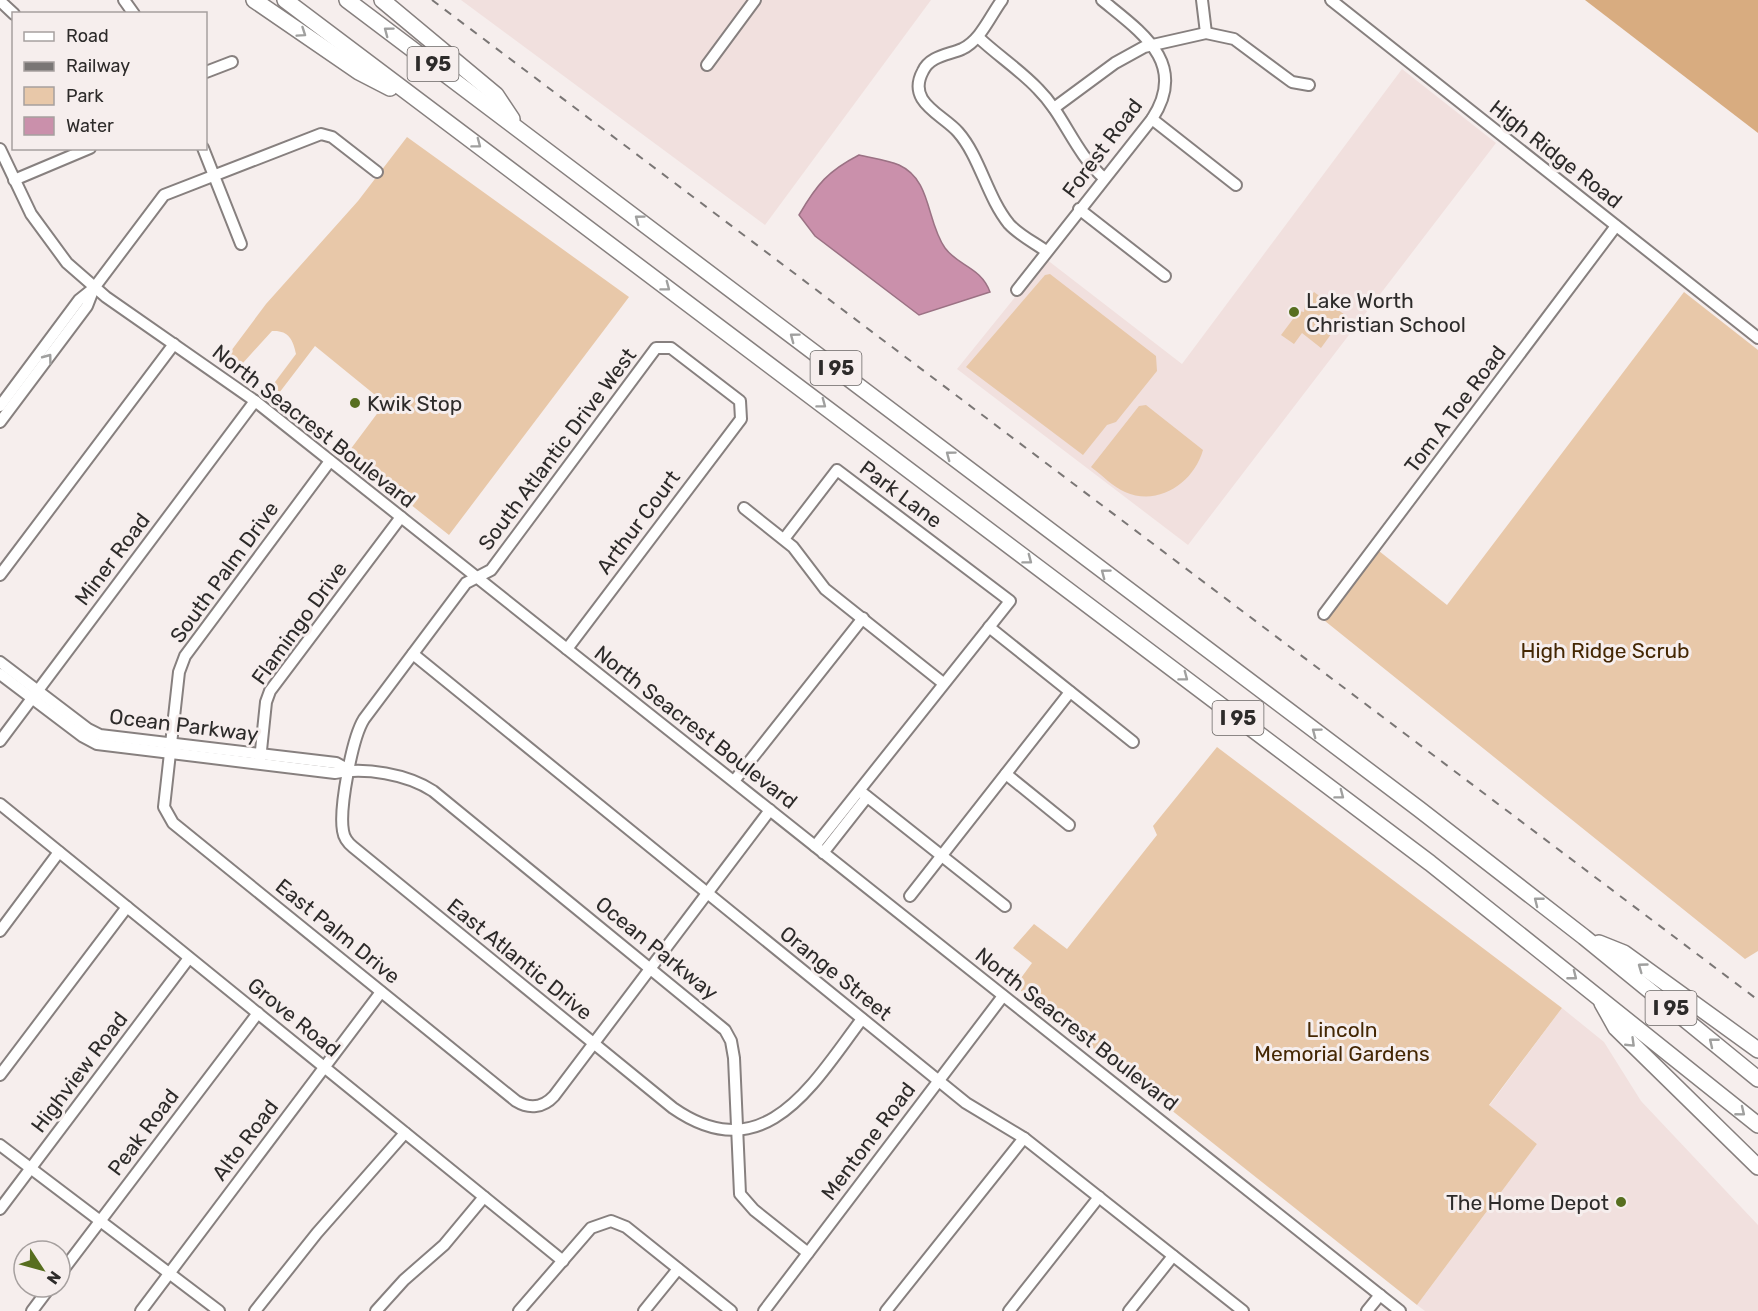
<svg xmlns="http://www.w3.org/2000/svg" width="1758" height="1311" viewBox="0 0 1758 1311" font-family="Rubik,sans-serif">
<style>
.built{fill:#f1e0de}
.green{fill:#e8c8a9}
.forest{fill:#d8ac80}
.water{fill:#ca90ab;stroke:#9b7284;stroke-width:1.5}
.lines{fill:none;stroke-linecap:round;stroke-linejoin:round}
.minor-casing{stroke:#87807f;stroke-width:14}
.highway-casing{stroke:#87807f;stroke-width:18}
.minor{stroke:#fff;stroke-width:10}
.highway{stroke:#fff;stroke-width:15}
.rail{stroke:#7a7675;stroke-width:2;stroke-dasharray:8 8;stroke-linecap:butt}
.oneway{stroke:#a0a09f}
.poi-dot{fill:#576e1f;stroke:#f6eeed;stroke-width:2}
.labels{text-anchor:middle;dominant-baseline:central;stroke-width:6;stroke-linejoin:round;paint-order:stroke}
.shield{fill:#f6eeed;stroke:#696664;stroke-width:1.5}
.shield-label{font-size:20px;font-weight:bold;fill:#2d2b2a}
.street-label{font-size:21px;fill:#2d2b2a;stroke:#f6eeed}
.poi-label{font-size:21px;fill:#2d2b2a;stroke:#f6eeed;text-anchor:start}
.park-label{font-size:21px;fill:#442703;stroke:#f6eeed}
</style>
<rect width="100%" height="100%" fill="#f6eeed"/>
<g class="built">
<polygon points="461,0 931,0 765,225"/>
<polygon points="1402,69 1496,143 1188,545 957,369 1046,259 1182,364"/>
<polygon points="1562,1008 1604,1042 1641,1101 1758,1225 1758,1311 1425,1311 1417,1305 1537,1144 1489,1106"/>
</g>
<g class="green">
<path d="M 407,137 L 629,297 L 449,535 L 347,454 L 385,403 L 315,346 L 276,397 L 272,386 L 296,354 C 293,339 288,330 272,331 L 242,364 L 236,367 L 225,359 L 266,304 L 358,201 Z"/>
<polygon points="1050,274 1156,356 1157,371 1116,422 1107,425 1083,455 966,367 1045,275"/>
<polygon points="1314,292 1345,315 1321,348 1302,333 1294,344 1281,335 1299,311 1304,312 1305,303"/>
<polygon points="1684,292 1758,350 1758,951 1745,959 1325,621 1379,551 1447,605"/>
<path d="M 1146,405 L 1203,450 C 1194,482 1159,507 1125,492 C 1113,487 1102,475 1091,467 L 1139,406 Z"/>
<polygon points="1217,747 1562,1008 1489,1105 1537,1144 1417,1305 1015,986 1032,963 1013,948 1034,924 1067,949 1157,835 1153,826"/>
</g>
<polygon class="forest" points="1585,0 1758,0 1758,133"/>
<path class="water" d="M 859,155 C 872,158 888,160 899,165 C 932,180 926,221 945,248 C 958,266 981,267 990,292 L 919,315 L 815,236 L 799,215 C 817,184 828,171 859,155 Z"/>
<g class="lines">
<g class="minor-casing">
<g id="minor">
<polyline points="124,0 134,14"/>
<path d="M 1002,0 C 990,16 981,40 962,49 C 948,55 930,56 923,71 C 906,102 942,114 958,132 C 980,157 987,197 1009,224 C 1019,235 1035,243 1046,251"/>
<polyline points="1202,0 1206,33"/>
<polyline points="1331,0 1758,338"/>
<polyline points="0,1 14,14"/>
<path d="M 978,37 C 997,55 1020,70 1038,89 C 1065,116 1074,152 1104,178"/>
<polyline points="707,65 755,0"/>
<polyline points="206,72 232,62"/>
<polyline points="1054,108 1115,63 1144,47 1206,33 1234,39 1292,82 1309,85"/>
<polyline points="1152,119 1236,185"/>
<polyline points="203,148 241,244"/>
<polyline points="0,149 31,214 67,263 106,297 255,401 1400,1311"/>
<polyline points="14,180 90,148"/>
<polyline points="1079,209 1165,276"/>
<path d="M 1017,290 L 1152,119 C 1189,63 1141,32 1102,0"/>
<polyline points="0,406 79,300 94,288 164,195 321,134 332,137 377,172"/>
<polyline points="0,422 87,306 94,288"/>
<path d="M 330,461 L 185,656 L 179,672 L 164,807 L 173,823 L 516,1101 C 529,1109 543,1108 554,1096 L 770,810"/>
<polyline points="744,508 793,547 825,589 943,683"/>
<polyline points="784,539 837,470 1010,601 815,846"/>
<polyline points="0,575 174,344"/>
<polyline points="1324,614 1616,226"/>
<polyline points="989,627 1133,742"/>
<path d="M 567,649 L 741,419 L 740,401 L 671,348 L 656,348 L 491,570 L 466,583 L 364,719 C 352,738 339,809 343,831 C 344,838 348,843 353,847 L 673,1108 C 765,1172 814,1082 862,1019"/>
<polyline points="413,654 966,1103 1024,1138 1243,1311"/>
<polyline points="0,662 88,729 100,735 336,763 349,770"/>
<path d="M 0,674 L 82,736 L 97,744 L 335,773 C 365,767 407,774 433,791 L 725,1030 L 731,1041 L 734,1058 L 740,1194 L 754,1210 L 808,1253"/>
<polyline points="0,741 255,401"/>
<polyline points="260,760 266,702 270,691 401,517"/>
<polyline points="1006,774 1069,825"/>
<polyline points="734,781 863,618"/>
<polyline points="860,791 1005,906"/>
<polyline points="0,804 563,1261"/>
<polyline points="823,853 867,797"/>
<polyline points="910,896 1070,692"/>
<polyline points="0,931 59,852"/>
<polyline points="0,1075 127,907"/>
<polyline points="0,1145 219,1311"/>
<polyline points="0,1209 189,958"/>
<polyline points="60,1274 258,1013"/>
<polyline points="32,1311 50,1287"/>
<polyline points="141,1311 381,992"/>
<polyline points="255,1311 317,1233 405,1133"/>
<polyline points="376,1311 404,1280 444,1245 484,1197"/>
<polyline points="519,1311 591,1228 611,1221 626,1227 731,1311"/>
<polyline points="644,1311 678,1269"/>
<polyline points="764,1311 1003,996"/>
<polyline points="886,1311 1024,1138"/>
<polyline points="1009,1311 1099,1197"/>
<polyline points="1129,1311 1173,1256"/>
<polyline points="1367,1311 1380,1295"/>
</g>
</g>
<g class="highway-casing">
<g id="highway">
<polyline points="254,0 359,72 390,88"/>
<polyline points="285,0 1430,863 1758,1125"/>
<polyline points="347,0 1419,809 1584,937 1758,1079"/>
<polyline points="382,0 496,95 512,119"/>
<polyline points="1599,943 1624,953 1758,1050"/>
<polyline points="1602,1003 1616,1028 1758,1167"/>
</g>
</g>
<use href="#minor" class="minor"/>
<use href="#highway" class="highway"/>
<polyline class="rail" points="432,0 1758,1000"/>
</g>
<defs><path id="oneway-chevron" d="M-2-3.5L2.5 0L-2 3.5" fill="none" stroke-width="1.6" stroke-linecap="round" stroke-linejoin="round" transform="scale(1.5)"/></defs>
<g class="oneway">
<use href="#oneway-chevron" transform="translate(388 31) rotate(-143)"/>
<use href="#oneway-chevron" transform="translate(302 33) rotate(34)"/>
<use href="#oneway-chevron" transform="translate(477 144) rotate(37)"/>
<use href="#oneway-chevron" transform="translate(639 219) rotate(-143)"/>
<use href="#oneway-chevron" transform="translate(666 287) rotate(37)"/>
<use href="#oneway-chevron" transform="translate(794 337) rotate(-143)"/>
<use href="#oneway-chevron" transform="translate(48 358) rotate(-53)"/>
<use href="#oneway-chevron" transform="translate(822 404) rotate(37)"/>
<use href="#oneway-chevron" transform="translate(950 455) rotate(-143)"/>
<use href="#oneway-chevron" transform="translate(1028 560) rotate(37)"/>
<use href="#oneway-chevron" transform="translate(1105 573) rotate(-143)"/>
<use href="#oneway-chevron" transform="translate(1184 677) rotate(37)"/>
<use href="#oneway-chevron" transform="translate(1316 732) rotate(-143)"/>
<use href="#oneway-chevron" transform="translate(1340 795) rotate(37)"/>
<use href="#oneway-chevron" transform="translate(1538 901) rotate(-142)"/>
<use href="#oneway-chevron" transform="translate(1642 967) rotate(-144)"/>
<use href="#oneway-chevron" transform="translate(1573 976) rotate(38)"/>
<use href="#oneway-chevron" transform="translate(1713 1042) rotate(-141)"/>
<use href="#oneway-chevron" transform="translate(1631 1043) rotate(44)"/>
<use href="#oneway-chevron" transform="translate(1741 1112) rotate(39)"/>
</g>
<g class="poi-dot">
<circle cx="1294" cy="312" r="6"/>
<circle cx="355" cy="403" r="6"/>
<circle cx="1621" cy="1202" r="6"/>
</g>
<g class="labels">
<g class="shield">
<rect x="407.5" y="47" width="51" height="34" rx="4.5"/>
<rect x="810.5" y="351" width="51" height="34" rx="4.5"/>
<rect x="1212.5" y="701" width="51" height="34" rx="4.5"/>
<rect x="1645.5" y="991" width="51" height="34" rx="4.5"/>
</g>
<g class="shield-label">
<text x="433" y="64">I 95</text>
<text x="836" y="368">I 95</text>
<text x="1238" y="718">I 95</text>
<text x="1671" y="1008">I 95</text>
</g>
<g class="street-label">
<text transform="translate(1102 148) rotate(-53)">Forest Road</text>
<text transform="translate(1556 154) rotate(38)">High Ridge Road</text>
<text transform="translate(1455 409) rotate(-53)">Tom A Toe Road</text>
<text transform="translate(314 426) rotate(38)">North Seacrest Boulevard</text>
<text transform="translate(557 449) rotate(-53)">South Atlantic Drive West</text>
<text transform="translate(901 494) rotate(37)">Park Lane</text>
<text transform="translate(638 522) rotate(-53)">Arthur Court</text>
<text transform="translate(112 559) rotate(-53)">Miner Road</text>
<text transform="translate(224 572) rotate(-54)">South Palm Drive</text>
<text transform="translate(299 623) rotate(-54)">Flamingo Drive</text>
<text transform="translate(184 725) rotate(7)">Ocean Parkway</text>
<text transform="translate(696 727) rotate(38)">North Seacrest Boulevard</text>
<text transform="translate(338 931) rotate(39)">East Palm Drive</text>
<text transform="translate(657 948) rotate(39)">Ocean Parkway</text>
<text transform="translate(520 959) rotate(39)">East Atlantic Drive</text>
<text transform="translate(836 973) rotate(39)">Orange Street</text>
<text transform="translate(294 1017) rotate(39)">Grove Road</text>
<text transform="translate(1077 1029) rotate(38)">North Seacrest Boulevard</text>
<text transform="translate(79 1072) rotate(-53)">Highview Road</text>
<text transform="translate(143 1132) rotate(-53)">Peak Road</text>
<text transform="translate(245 1140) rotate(-53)">Alto Road</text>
<text transform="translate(868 1141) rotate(-53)">Mentone Road</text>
</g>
<g class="poi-label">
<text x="1306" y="300">Lake Worth<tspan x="1306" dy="24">Christian School</tspan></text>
<text x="367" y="403">Kwik Stop</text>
<text x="1609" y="1202" text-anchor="end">The Home Depot</text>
</g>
<g class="park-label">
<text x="1605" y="650">High Ridge Scrub</text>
<text x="1342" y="1029">Lincoln<tspan x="1342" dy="24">Memorial Gardens</tspan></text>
</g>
</g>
<rect x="12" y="12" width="195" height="138" fill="#f6eeed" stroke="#a6a09f" stroke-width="1.5"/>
<rect x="24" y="32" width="30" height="9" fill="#ffffff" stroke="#a6a09f" stroke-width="1.5"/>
<text x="66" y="42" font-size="18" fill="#2d2b2a">Road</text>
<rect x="24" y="62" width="30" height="9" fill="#7a7675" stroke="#a6a09f" stroke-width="1.5"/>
<text x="66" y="72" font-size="18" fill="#2d2b2a">Railway</text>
<rect x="24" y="87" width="30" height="18" fill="#e8c8a9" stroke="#a6a09f" stroke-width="1.5"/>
<text x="66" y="102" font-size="18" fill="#2d2b2a">Park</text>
<rect x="24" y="117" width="30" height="18" fill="#ca90ab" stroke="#a6a09f" stroke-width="1.5"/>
<text x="66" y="132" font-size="18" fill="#2d2b2a">Water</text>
<g transform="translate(42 1269) rotate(126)"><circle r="28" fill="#f6eeed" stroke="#a6a09f" stroke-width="1.5"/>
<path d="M0-4.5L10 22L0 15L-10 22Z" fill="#576e1f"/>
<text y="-9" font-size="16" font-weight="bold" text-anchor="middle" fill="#2d2b2a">N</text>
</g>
</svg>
